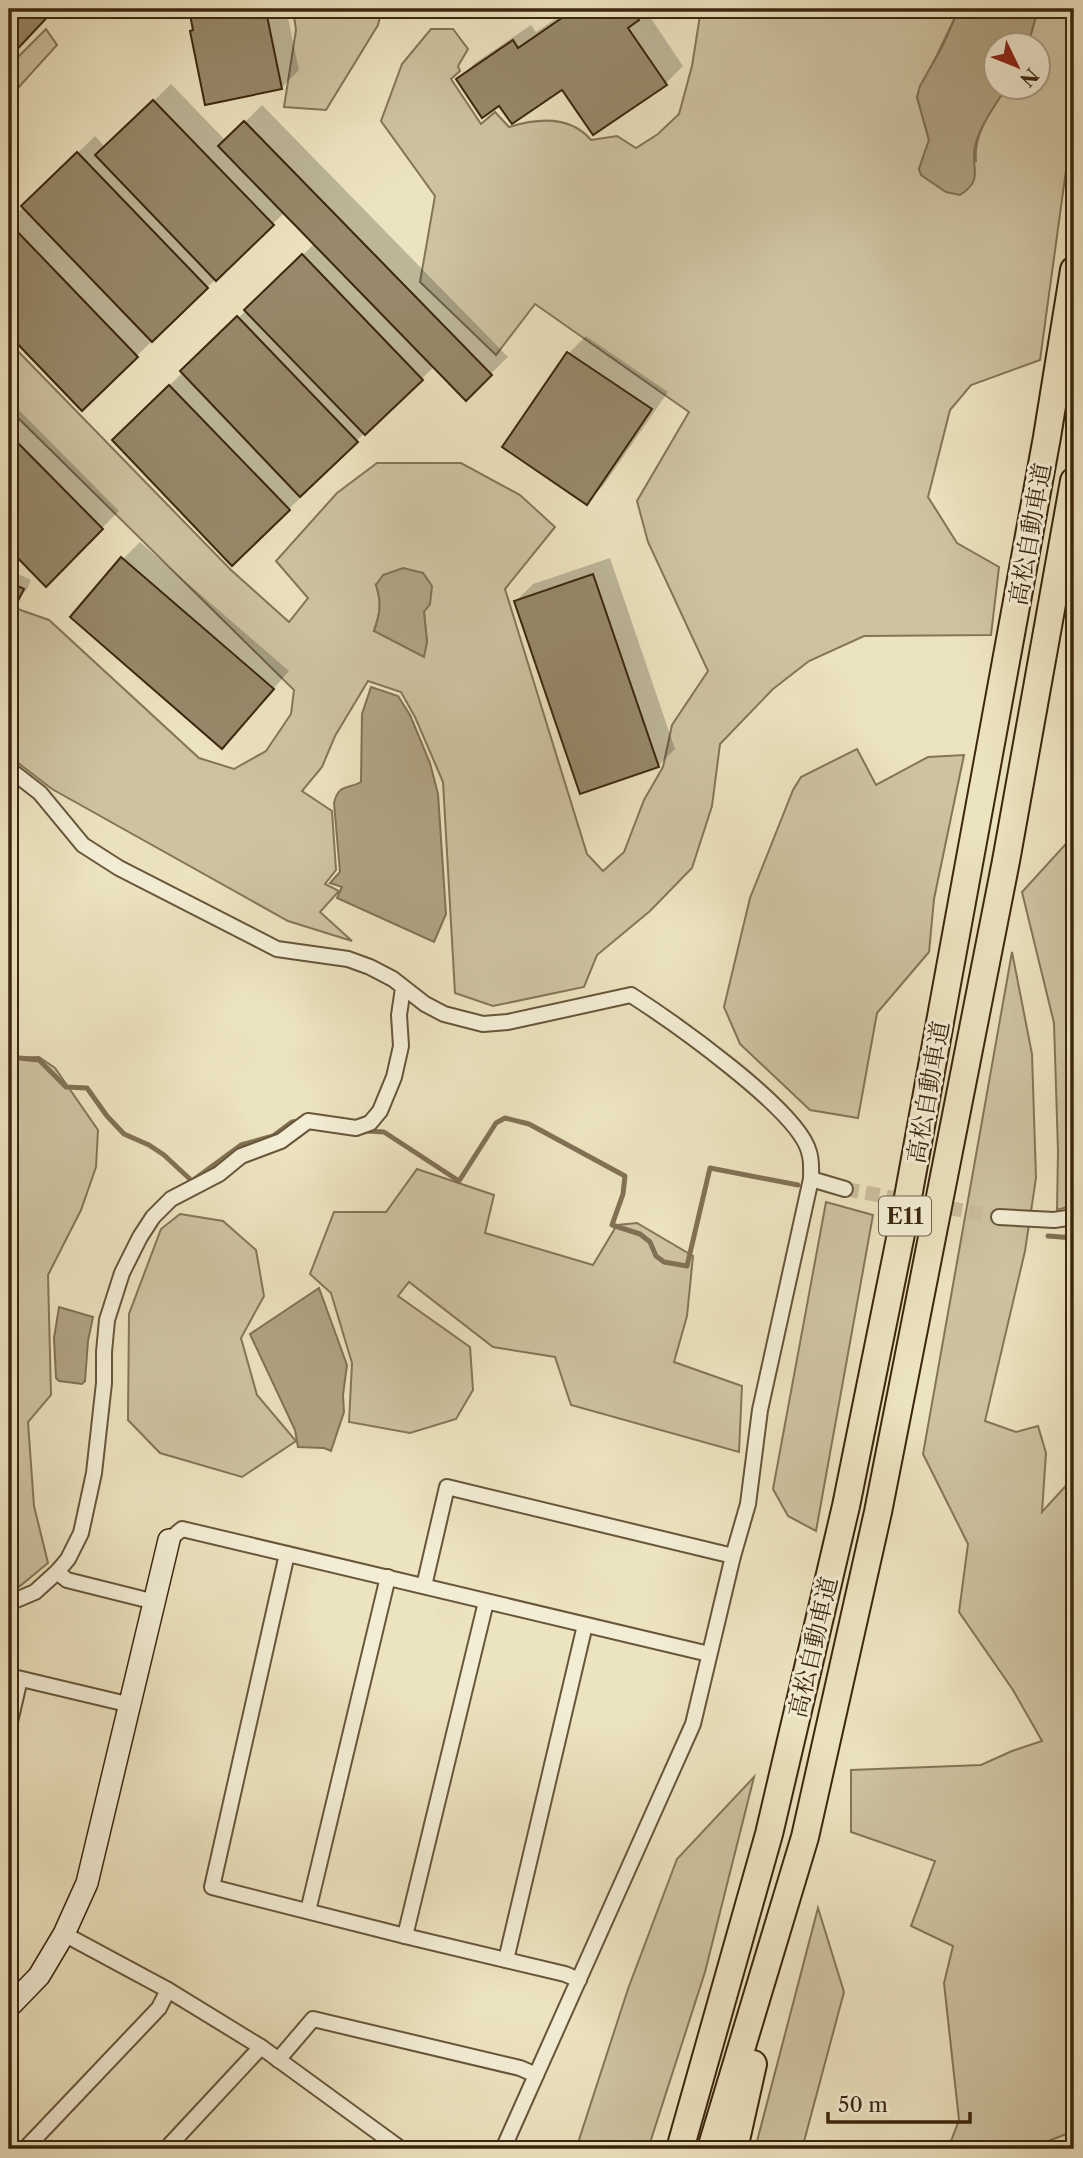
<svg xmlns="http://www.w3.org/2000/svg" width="1083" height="2158" viewBox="0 0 1083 2158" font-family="'Libre Caslon Text','Noto Serif JP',serif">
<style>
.green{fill:#cec3a1;stroke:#847558;stroke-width:2;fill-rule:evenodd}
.water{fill:#b0a383;stroke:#817154;stroke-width:2}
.shadow{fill:#0003}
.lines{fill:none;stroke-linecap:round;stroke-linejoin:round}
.stream{stroke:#817154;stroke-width:5}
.building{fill:#97896a;stroke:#3b270e;stroke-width:2}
.street-tunnel{stroke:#c9bd9c;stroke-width:14;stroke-dasharray:14 7;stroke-linecap:butt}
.street-casing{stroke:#67563a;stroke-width:18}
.secondary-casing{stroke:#3b270e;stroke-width:24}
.highway-casing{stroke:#3b270e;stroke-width:30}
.street{stroke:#f3edd5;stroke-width:14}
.secondary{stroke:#f3edd5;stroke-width:21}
.highway{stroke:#ece3bf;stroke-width:26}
.labels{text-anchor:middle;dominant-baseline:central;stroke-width:6;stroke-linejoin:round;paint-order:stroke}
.shield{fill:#f3edd5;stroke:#72624a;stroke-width:2}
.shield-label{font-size:23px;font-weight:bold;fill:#3b270e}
.street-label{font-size:24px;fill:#3b270e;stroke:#f3edd5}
</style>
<rect width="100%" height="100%" fill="#ece3bf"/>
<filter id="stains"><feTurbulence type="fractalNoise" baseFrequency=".00286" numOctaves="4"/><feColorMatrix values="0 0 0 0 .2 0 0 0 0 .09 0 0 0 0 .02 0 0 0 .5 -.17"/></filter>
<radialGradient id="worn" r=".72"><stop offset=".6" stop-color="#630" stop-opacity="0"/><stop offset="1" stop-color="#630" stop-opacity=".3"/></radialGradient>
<g class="green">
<polygon points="293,9 382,9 378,25 326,110 284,107 296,30"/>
<path d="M 701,9 L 959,9 L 917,97 L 929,140 L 919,169 L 976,161 C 973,134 992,109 1006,88 L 1038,88 L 1038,46 L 1028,45 L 1038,9 L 1074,9 L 1074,112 L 1040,360 L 971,385 L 950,410 L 928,497 L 957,543 L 999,567 L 991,635 L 864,636 L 809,661 L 773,689 L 720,744 L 712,806 L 692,868 L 650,911 L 597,955 L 584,987 L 493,1006 L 455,993 L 443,782 L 415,717 L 401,692 L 368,681 L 335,736 L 322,767 L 302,791 L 332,811 L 336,870 L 325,884 L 339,891 L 320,912 L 352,941 L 288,921 L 52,789 L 9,756 L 9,606 L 49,620 L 199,758 L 234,769 L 266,751 L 291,714 L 294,690 L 9,409 L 9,342 L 231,570 L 289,622 L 308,598 L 276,561 L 337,493 L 377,463 L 461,463 L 520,495 L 555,527 L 505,589 L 587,854 L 603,871 L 624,852 L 644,800 L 663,767 L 672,725 L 708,671 L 648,542 L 637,501 L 689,412 L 535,304 L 496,355 L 420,282 L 435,196 L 381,121 L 402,64 L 431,29 L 453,29 L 468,49 L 458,66 L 460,71 L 451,79 L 481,124 L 495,112 L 509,127 C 538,118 570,115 591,140 L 617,136 L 636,148 L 658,134 L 679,114 L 692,66 ZM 376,585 L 424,612 L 427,642 L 374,631 C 380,614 382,603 376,585 Z"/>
<polygon points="46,29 57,45 9,98 9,66"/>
<polygon points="857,749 876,785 928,757 964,755 934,899 929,952 877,1013 858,1118 810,1110 740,1044 724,1007 750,898 793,790 801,777"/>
<polygon points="1074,835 1074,1205 1057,1210 1058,1151 1054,1023 1022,892"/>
<polygon points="1012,952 1032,1054 1036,1178 1025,1251 985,1421 1016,1432 1038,1426 1046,1453 1042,1512 1073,1478 1074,1458 1074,2131 1028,2149 948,2149 959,2120 944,1983 953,1946 911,1926 935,1861 851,1832 851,1770 981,1765 1012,1751 1042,1741 1013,1690 959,1612 968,1544 923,1454"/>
<polygon points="39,1057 55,1068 98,1130 96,1167 81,1210 48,1275 51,1395 28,1422 34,1506 48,1563 20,1586 9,1590 9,1058"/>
<polygon points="417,1169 494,1195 485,1233 593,1265 617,1225 637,1223 693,1256 687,1316 674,1362 742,1386 739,1452 571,1405 555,1357 493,1347 409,1282 398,1296 470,1347 473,1390 456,1419 410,1433 349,1422 352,1363 331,1293 310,1274 334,1212 386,1212"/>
<polygon points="826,1202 873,1215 816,1531 788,1516 773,1489"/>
<polygon points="180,1214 223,1221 256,1250 264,1296 241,1338 257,1395 296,1441 242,1477 160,1453 128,1420 129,1314 161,1229"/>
<polygon points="754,1777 705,1972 648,2149 576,2149 628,1989 677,1859"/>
<polygon points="818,1908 844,1992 802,2149 755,2149"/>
</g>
<g class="water">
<path d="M 959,9 L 1038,9 L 1028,45 L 996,46 L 996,88 L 1006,88 C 995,106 980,125 975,146 C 970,168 985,179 960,195 L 946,192 L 921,175 L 919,169 L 929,140 L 917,97 L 920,86 L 943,45 Z"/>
<path d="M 403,568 L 423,573 L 432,586 L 430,604 L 424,612 L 427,642 L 424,657 L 374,631 C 380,614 382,603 376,585 L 383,575 Z"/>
<path d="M 371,687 L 398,696 L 410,715 L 430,763 L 438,794 L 446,914 L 434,942 L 337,898 L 342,887 L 330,883 L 340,872 L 334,803 C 339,783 347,790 361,782 L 362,714 Z"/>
<polygon points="319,1288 347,1365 343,1395 344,1412 331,1451 324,1448 298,1447 295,1430 250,1334"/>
<polygon points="59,1307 93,1317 88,1341 85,1381 82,1384 59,1381 56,1378 54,1338"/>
</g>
<g class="shadow">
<polygon points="191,9 286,9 299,70 282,87 195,29"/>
<polygon points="570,9 648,9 646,11 683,66 666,83 593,133 562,88 500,103 458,80 475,63 531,25 536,32"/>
<polygon points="171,84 226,141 262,105 508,357 466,398 435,366 304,491 306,492 289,509 131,423 315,243 285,212 82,409 9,333 9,221 95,136 106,148"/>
<polygon points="586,336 668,392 603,486 586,503 504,446 569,353"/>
<polygon points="9,400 119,511 46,584 9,547"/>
<polygon points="140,542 289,671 222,747 123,559"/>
<polygon points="610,558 675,749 658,766 516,601 533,584"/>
<polygon points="9,570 31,580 26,591 17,599 9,595"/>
</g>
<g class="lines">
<g class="stream">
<polyline points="9,1057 39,1060 66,1087 87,1088 107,1116 124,1134 149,1145 164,1155 192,1181 241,1145 273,1136 292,1122 300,1121"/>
<polyline points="366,1131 384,1132 459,1181 496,1123 505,1118 529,1124 625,1176 623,1194 612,1225 640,1234 650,1242 656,1256 664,1262 687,1266 710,1168 798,1185"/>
<polyline points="1048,1236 1074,1238"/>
</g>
</g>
<g class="building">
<polygon points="9,9 55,9 9,58"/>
<polygon points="189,9 259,9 261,17 267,16 282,89 205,105 190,31 193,30"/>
<polygon points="575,9 631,9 639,20 628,28 667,85 593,135 562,90 512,124 499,106 482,118 456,79 513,40 518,48"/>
<polygon points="153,100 274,225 216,281 95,155"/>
<polygon points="244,121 492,375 466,401 218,146"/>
<polygon points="77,152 208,288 152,342 21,206"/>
<polygon points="9,223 138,357 82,411 9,335"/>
<polygon points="302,254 423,380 365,435 244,310"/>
<polygon points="237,316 358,442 300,497 180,371"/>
<polygon points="567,352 652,409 587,505 502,447"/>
<polygon points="169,385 290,510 232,566 112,440"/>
<polygon points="9,434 103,529 46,587 9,549"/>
<polygon points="121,557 274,689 222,749 70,617"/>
<polygon points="593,574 659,767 580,794 514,601"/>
<polygon points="9,582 24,589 18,601 9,597"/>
</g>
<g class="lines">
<polyline class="street-tunnel" points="845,1189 999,1217"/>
<g class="street-casing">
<g id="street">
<path d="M 9,769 L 40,793 L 83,845 L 119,868 L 277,949 L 348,959 L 370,967 L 393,979 L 425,1004 L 444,1014 L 483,1024 L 508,1022 L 631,995 C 670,1020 799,1110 809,1152 C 812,1161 811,1171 811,1179 L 760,1410 L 748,1504 L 733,1556"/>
<polyline points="811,1179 845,1189"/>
<polyline points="999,1217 1054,1220 1074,1217"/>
<polyline points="169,1540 182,1529 709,1654"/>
<polyline points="287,1554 212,1887 405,1936 565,1974 579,1980"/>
<polyline points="57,1572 67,1580 155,1602"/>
<polyline points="424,1586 447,1487 733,1556 693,1724 503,2149"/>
<polyline points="9,1603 35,1592 57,1572 68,1559 81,1533 94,1473 104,1383 104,1352 107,1320 122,1273 140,1237 153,1217 171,1199 219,1174 241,1156 281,1141 308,1121 356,1128 370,1123 380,1111 394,1077 401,1046 399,1015 403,988"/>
<polyline points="9,1676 131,1705"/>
<polyline points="9,1726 20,1679"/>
<polyline points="308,1911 388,1577"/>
<polyline points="64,1934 168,1990 261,2047 401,2149"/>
<polyline points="405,1936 486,1602"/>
<polyline points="506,1960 585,1625"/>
<polyline points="278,2060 313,2019 520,2068 536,2075"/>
<polyline points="25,2149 159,2008 168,1990"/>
<polyline points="166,2149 261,2047"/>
</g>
</g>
<g class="secondary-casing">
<polyline id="secondary" points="9,2007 39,1976 64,1934 87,1883 169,1540"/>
</g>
<g class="highway-casing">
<g id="highway">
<polyline points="680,2149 769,1834 846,1506 904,1219 1047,437 1074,270"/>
<polyline points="711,2149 805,1837 878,1512 1006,861 1074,481"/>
<polyline points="734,2149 753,2064"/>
</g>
</g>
<use href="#street" class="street"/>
<use href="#secondary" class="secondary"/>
<use href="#highway" class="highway"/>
</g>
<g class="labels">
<rect class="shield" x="879" y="1196.5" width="52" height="39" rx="5"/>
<g class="shield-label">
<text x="905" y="1216">E11</text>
</g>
<g class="street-label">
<text transform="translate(1030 534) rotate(-80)">高松自動車道</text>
<text transform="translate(928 1092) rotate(-80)">高松自動車道</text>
<text transform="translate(813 1647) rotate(-77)">高松自動車道</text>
</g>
</g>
<rect width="1083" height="2158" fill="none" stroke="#ece3bf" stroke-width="35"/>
<rect x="10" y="10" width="1062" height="2137" fill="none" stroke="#3b270e" stroke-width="3.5"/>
<rect x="18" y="18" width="1048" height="2123" fill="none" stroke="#3b270e" stroke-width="2"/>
<g transform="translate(1017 66) rotate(133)"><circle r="33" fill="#f3edd5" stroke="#a99e85" stroke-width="2"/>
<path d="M0-5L12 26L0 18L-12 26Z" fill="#8f2418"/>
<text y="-10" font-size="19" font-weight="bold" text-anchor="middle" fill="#3b270e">N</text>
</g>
<path d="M828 2112v10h142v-10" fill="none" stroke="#3b270e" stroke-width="3.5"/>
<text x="838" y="2112" font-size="21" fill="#3b270e" stroke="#f3edd5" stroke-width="5" paint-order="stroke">50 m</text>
<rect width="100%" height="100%" filter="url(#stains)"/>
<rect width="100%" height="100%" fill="url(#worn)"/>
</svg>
